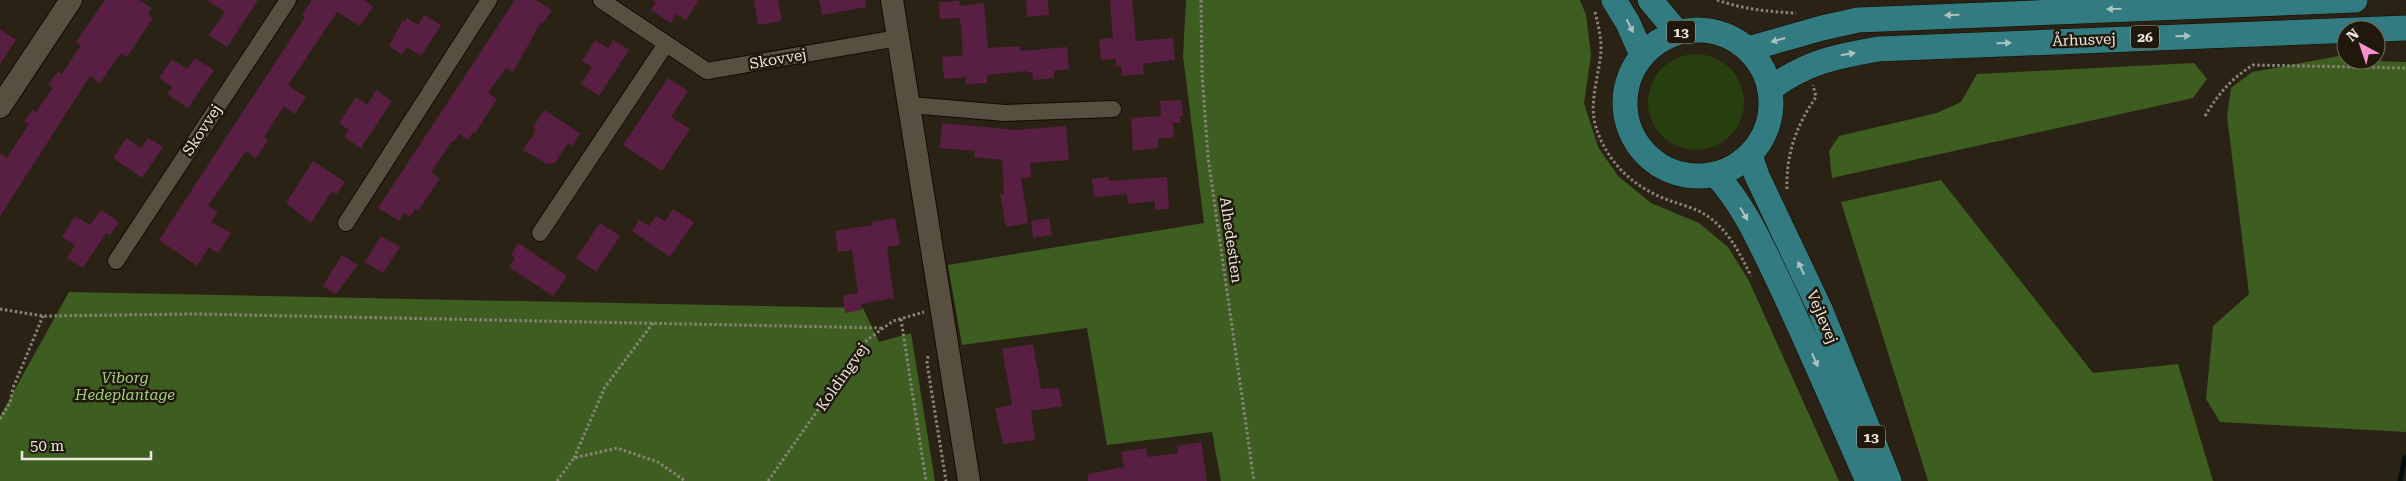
<svg xmlns="http://www.w3.org/2000/svg" width="2406" height="481" viewBox="0 0 2406 481" font-family="'Roboto Serif',serif">
<style>
.green{fill:#273e0f}
.forest{fill:#3e5d20}
.lines{fill:none;stroke-linecap:round;stroke-linejoin:round}
.stream{stroke:#030e10;stroke-width:5}
.building{fill:#581f43}
.street-casing{stroke:#120b02;stroke-width:18}
.secondary-casing{stroke:#120b02;stroke-width:24}
.primary-casing{stroke:#120b02;stroke-width:26}
.path{stroke:#8a8478;stroke-width:3;stroke-dasharray:2.5 2.5;stroke-linecap:butt}
.street{stroke:#584f40;stroke-width:16}
.secondary{stroke:#584f40;stroke-width:22}
.primary{stroke:#327b80;stroke-width:25}
.oneway{fill:#acc2be}
.labels{text-anchor:middle;dominant-baseline:central;stroke-width:5;stroke-linejoin:round;paint-order:stroke}
.shield{fill:#20190b;stroke:#b0aa9f;stroke-width:1}
.shield-label{font-size:14px;font-weight:bold;fill:#ede8df}
.street-label{font-size:15px;fill:#ede8df;stroke:#20190b}
.park-label{font-size:15px;font-style:italic;fill:#a2d27b;stroke:#20190b}
</style>
<rect width="100%" height="100%" fill="#2a2214"/>
<circle class="green" cx="1696" cy="102" r="48"/>
<g class="forest">
<polygon points="1186,0 1580,0 1586,15 1591,55 1584,103 1598,147 1618,176 1651,203 1699,223 1728,247 1749,281 1839,481 1221,481 1212,432 1107,445 1087,328 962,345 948,265 1204,223 1183,56"/>
<polygon points="2339,56 2346,57 2346,60 2406,62 2406,432 2220,422 2206,399 2213,326 2249,294 2227,116 2231,88 2252,72"/>
<polygon points="2194,63 2207,79 2193,98 1832,178 1829,151 1839,136 1937,113 1961,102 1977,74"/>
<polygon points="1941,180 2093,373 2178,364 2213,481 1928,481 1841,202"/>
<polygon points="69,292 863,308 879,342 911,333 935,481 0,481 0,416"/>
</g>
<g class="lines">
<polyline class="stream" points="2400,481 2405,457"/>
</g>
<g class="building">
<polygon points="105,0 139,0 152,8 148,14 153,18 127,57 121,53 100,83 90,76 0,216 0,153 7,158 29,124 24,122 32,110 36,112 53,88 48,85 58,71 62,74 81,45 76,42"/>
<polygon points="207,0 258,0 227,47 209,35 225,12"/>
<polygon points="312,0 364,0 373,7 360,26 337,12 288,85 306,97 295,114 284,106 264,137 268,140 256,158 246,151 208,206 218,212 211,222 231,233 218,253 209,247 197,266 159,240 305,17 302,15"/>
<polygon points="515,0 536,0 552,10 543,23 541,22 513,72 506,68 488,93 497,99 475,133 473,132 468,140 459,134 454,142 452,141 431,172 440,178 418,211 415,209 410,217 404,213 399,221 378,208"/>
<polygon points="653,0 699,0 686,20 676,14 671,23 651,10 656,2"/>
<polygon points="754,0 778,0 782,21 758,25"/>
<polygon points="819,0 866,0 866,7 822,15"/>
<polygon points="1026,0 1048,0 1049,15 1027,17"/>
<polygon points="1110,0 1132,0 1136,41 1173,38 1175,60 1143,64 1144,74 1122,76 1121,66 1116,66 1116,59 1101,60 1099,39 1113,38"/>
<polygon points="959,1 960,6 984,3 988,48 1020,46 1021,51 1067,47 1069,69 1054,71 1054,78 1033,80 1032,72 1028,73 1027,71 987,75 987,83 966,84 965,77 944,79 942,57 963,55 960,18 940,19 939,2"/>
<polygon points="424,15 441,25 421,56 407,47 402,55 389,46 403,20 405,21 407,18 418,25"/>
<polygon points="0,29 16,40 0,64"/>
<polygon points="595,40 608,48 613,40 629,50 599,96 581,84 592,67 582,61"/>
<polygon points="195,58 214,70 188,108 167,94 172,87 159,78 172,59 187,69"/>
<polygon points="668,78 688,91 671,117 690,129 662,171 623,145"/>
<polygon points="376,90 392,101 361,148 344,137 349,130 339,123 356,97 367,105"/>
<polygon points="1181,100 1183,116 1180,116 1181,123 1173,123 1174,137 1158,139 1158,148 1133,151 1131,118 1161,116 1160,101"/>
<polygon points="544,110 580,133 572,146 568,143 555,163 547,164 523,150 536,130 533,127"/>
<polygon points="942,123 1016,130 1066,126 1069,160 1030,163 1031,177 1021,178 1028,223 1006,227 1000,194 1004,194 1002,160 974,157 975,151 940,148"/>
<polygon points="126,138 141,148 148,138 163,147 142,178 113,158"/>
<polygon points="313,161 345,182 337,194 332,191 311,223 286,203"/>
<polygon points="1109,177 1109,181 1167,177 1169,209 1155,210 1155,201 1128,204 1127,194 1094,197 1092,179"/>
<polygon points="673,209 694,222 670,257 632,231 639,220 649,226 656,216 665,221"/>
<polygon points="101,210 119,222 110,235 106,233 83,268 67,258 75,245 62,237 75,216 90,225"/>
<polygon points="895,218 900,245 887,247 894,298 861,304 862,310 845,313 843,295 858,293 852,250 838,252 835,231 872,225 872,222"/>
<polygon points="1049,218 1052,235 1033,238 1031,221"/>
<polygon points="600,223 620,236 596,272 576,258"/>
<polygon points="381,236 400,247 383,273 365,262"/>
<polygon points="518,243 567,276 553,296 509,267 515,258 511,255"/>
<polygon points="342,255 358,265 336,294 323,286"/>
<polygon points="1033,344 1041,389 1059,388 1062,406 1031,411 1035,440 1003,444 995,408 1012,405 1002,349"/>
<polygon points="1201,442 1207,481 1088,481 1088,474 1124,467 1121,452 1146,448 1148,457 1178,453 1177,446"/>
</g>
<g class="lines">
<g class="street-casing">
<g id="street">
<polyline points="601,0 707,71 898,38"/>
<polyline points="910,105 1005,113 1113,109"/>
<polyline points="346,223 489,0"/>
<polyline points="540,233 666,44"/>
<polyline points="116,261 288,0"/>
</g>
</g>
<g class="secondary-casing">
<g id="secondary">
<polyline points="892,0 969,481"/>
<polyline points="0,107 71,0"/>
</g>
</g>
<g class="primary-casing">
<g id="primary">
<polyline points="1614,0 1628,23 1642,55"/>
<polyline points="1650,0 1677,32"/>
<circle cx="1698" cy="103" r="73"/>
<polyline points="1748,49 1822,28 1858,20 2355,0"/>
<path d="M 1771,88 C 1808,62 1833,57 1878,49 L 2406,28"/>
<polyline points="1750,155 1757,176 1820,309 1889,481"/>
<path d="M 1716,175 C 1745,206 1762,247 1781,286 C 1811,350 1839,416 1868,481"/>
</g>
</g>
<g class="path">
<polyline points="1201,0 1202,73 1208,157 1254,481"/>
<path d="M 1717,0 C 1743,9 1769,12 1796,13"/>
<path d="M 1595,12 C 1599,28 1603,44 1600,60 C 1597,81 1590,103 1595,124 C 1606,162 1633,187 1668,200 C 1682,205 1699,209 1710,218 C 1730,233 1740,254 1751,276"/>
<path d="M 2205,116 C 2218,94 2231,79 2253,65 L 2406,68"/>
<path d="M 1787,189 C 1786,154 1796,126 1816,97 L 1813,85"/>
<polyline points="0,309 43,316 196,314 884,328"/>
<polyline points="901,319 926,481"/>
<polyline points="928,356 927,363 946,481"/>
<polyline points="0,419 10,403 13,388 43,316"/>
<polyline points="574,458 605,387 653,323"/>
<polyline points="557,481 574,458 617,448 658,462 685,481"/>
<polyline points="768,481 867,340 893,321 924,312"/>
</g>
<use href="#street" class="street"/>
<use href="#secondary" class="secondary"/>
<use href="#primary" class="primary"/>
</g>
<defs><path id="oneway-solid" d="M-6-.8H1V-3.2L6.5 0L1 3.2V.8H-6Z" transform="scale(1.25)"/></defs>
<g class="oneway">
<use href="#oneway-solid" transform="translate(2114 9) rotate(178)"/>
<use href="#oneway-solid" transform="translate(1952 15) rotate(178)"/>
<use href="#oneway-solid" transform="translate(1630 26) rotate(64)"/>
<use href="#oneway-solid" transform="translate(2183 36) rotate(-2)"/>
<use href="#oneway-solid" transform="translate(1778 40) rotate(164)"/>
<use href="#oneway-solid" transform="translate(2004 43) rotate(-2)"/>
<use href="#oneway-solid" transform="translate(1848 54) rotate(-9)"/>
<use href="#oneway-solid" transform="translate(1744 214) rotate(60)"/>
<use href="#oneway-solid" transform="translate(1801 268) rotate(-115)"/>
<use href="#oneway-solid" transform="translate(1815 360) rotate(66)"/>
</g>
<g class="labels">
<g class="shield">
<rect x="1667" y="20.5" width="28" height="23" rx="4"/>
<rect x="2131" y="25.5" width="28" height="23" rx="4"/>
<rect x="1857" y="425.5" width="28" height="23" rx="4"/>
</g>
<g class="shield-label">
<text x="1681" y="32">13</text>
<text x="2145" y="37">26</text>
<text x="1871" y="437">13</text>
</g>
<g class="street-label">
<text transform="translate(2084 40) rotate(-2)">Århusvej</text>
<text transform="translate(778 59) rotate(-10)">Skovvej</text>
<text transform="translate(202 130) rotate(-57)">Skovvej</text>
<text transform="translate(1231 240) rotate(82)">Alhedestien</text>
<text transform="translate(1822 317) rotate(67)">Vejlevej</text>
<text transform="translate(842 377) rotate(-55)">Koldingvej</text>
</g>
<g class="park-label">
<text x="125" y="378">Viborg<tspan x="125" dy="17">Hedeplantage</tspan></text>
</g>
</g>
<g transform="translate(2361 45) rotate(320)"><circle r="24" fill="#20190b" stroke="#726c60"/>
<path d="M0-4L9 19L0 12L-9 19Z" fill="#f690cf"/>
<text y="-8" font-size="14" font-weight="bold" text-anchor="middle" fill="#ede8df">N</text>
</g>
<path d="M22 451v8h129v-8" fill="none" stroke="#ede8df" stroke-width="2.5"/>
<text x="30" y="451" font-size="15" fill="#ede8df" stroke="#20190b" stroke-width="4" paint-order="stroke">50 m</text>
</svg>
